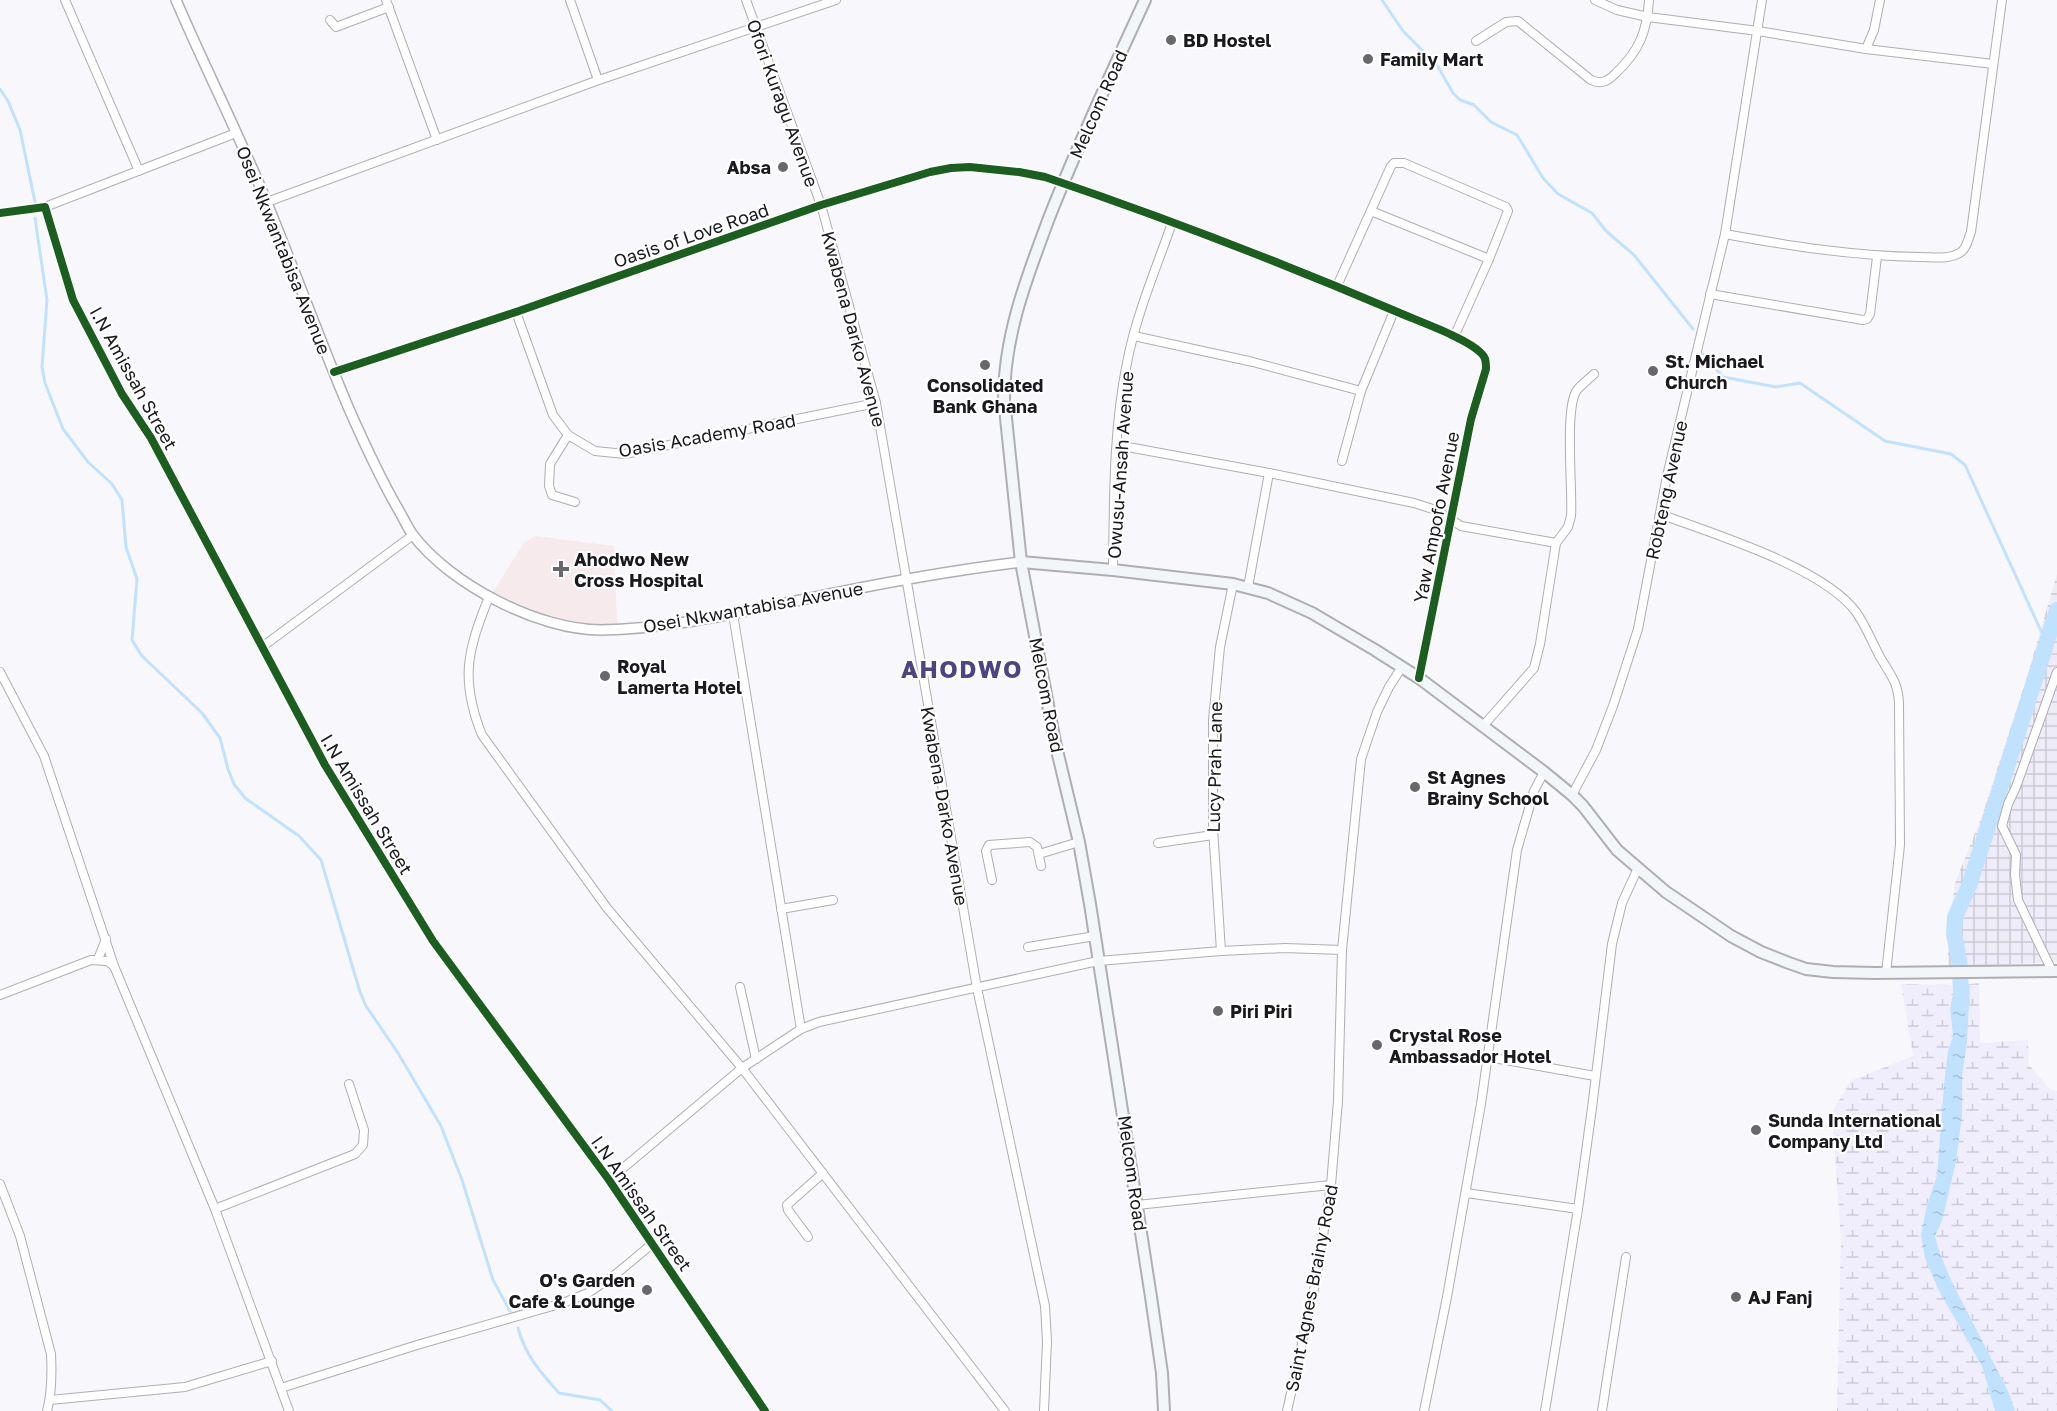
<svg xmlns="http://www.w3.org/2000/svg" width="2057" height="1411" viewBox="0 0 2057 1411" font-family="'Golos Text',sans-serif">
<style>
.industrial{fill:url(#industrial-grid)}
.medical{fill:#f6eaec}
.wetland{fill:url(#wetland-marsh)}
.water{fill:url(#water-ripples)}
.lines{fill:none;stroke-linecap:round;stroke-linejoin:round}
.stream{stroke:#c1e2fe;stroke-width:3}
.river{stroke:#c1e2fe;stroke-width:16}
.minor-casing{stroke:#afaeb3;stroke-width:10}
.tertiary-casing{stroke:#afaeb3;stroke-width:12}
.secondary-casing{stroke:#afaeb3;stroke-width:14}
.minor{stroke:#fefeff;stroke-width:8}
.tertiary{stroke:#fefeff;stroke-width:9}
.secondary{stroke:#f3f6f8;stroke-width:10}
.cycleway-casing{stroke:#fff;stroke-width:11}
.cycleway{stroke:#1b5e20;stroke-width:8}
.poi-dot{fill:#68676c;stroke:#fff;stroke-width:2}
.labels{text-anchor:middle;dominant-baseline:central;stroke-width:4.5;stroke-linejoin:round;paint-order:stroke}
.poi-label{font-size:18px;font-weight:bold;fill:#1a191e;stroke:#fff;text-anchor:start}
.street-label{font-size:18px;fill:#1a191e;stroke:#fff}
.district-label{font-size:24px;font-weight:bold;letter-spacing:1.5px;fill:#4d4481;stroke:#fff}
</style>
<defs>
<pattern id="industrial-grid" width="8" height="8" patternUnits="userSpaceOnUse" patternTransform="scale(1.5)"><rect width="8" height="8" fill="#eeecf8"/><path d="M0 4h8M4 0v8" fill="none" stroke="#cccad4"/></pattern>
<pattern id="wetland-marsh" width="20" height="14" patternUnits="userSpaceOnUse" patternTransform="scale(1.5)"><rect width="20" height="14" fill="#f0edfd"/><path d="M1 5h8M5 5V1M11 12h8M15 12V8" fill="none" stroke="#cdcbd8"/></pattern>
<pattern id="water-ripples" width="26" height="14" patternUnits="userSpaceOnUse" patternTransform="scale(1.5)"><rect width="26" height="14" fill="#c1e2fe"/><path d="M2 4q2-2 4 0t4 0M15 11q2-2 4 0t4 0" fill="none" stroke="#a5c1d9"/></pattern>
</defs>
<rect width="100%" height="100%" fill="#f8f7fc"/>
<polygon class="industrial" points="2057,574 2057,962 1948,967 1948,933 1955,883 1982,816 2025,683"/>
<polygon class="medical" points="535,536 614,546 617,625 596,626 569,621 539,612 492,593 524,543"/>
<g class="wetland">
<polygon points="1979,983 1980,1043 2028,1040 2029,1065 2050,1089 2057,1091 2057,1411 2015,1411 2009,1393 1953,1284 1940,1254 1935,1236 1942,1221 1956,1162 1962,1116 1962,1076 1967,1043 1970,984"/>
<polygon points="1901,984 1955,985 1950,1008 1953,1036 1948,1051 1944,1084 1937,1175 1927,1205 1925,1258 1938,1289 1982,1366 1995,1411 1837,1411 1841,1239 1832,1113 1850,1081 1913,1056"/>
</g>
<polygon class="water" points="1970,984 1967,1043 1962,1076 1962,1116 1956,1162 1942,1221 1935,1236 1940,1254 1953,1284 2009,1393 2015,1411 1995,1411 1982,1366 1938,1289 1925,1258 1921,1235 1927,1205 1937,1175 1944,1084 1948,1051 1953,1036 1950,1008 1955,985"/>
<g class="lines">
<g class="stream">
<polyline points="1382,0 1403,31 1437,65 1453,93 1460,100 1474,105 1491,122 1517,135 1543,178 1558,194 1592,213 1606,231 1634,255 1693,329"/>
<polyline points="0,89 8,101 20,130 35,202"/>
<polyline points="35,218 47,300 42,367 45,383 63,429 88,462 112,484 122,500 126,547 137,579 132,640 142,656 202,713 220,738 228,769 234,784 245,798 299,836 321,860 360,992 366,1006 398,1053 441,1126 462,1180 493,1280 510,1311"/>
<polyline points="1703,354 1723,377 1776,387 1800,383 1885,441 1951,454 1965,465 2047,644"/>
<path d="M 518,1328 C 525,1355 541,1373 559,1393 L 600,1400 L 612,1411"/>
</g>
<polyline class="river" points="1962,1005 1959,959 1954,934 1955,917 1969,886 2057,610"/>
<g class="minor-casing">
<g id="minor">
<polyline points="65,0 139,171"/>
<polyline points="386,0 437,140"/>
<polyline points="570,0 598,80"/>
<polyline points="746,0 821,205 876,403 977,988 1045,1306 1047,1341 1044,1411"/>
<polyline points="1595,0 1617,10 1648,17 1758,31 1866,49 1993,64"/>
<polyline points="330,20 336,27 389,7"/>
<path d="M 1476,41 L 1506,22 L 1518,21 L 1591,80 C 1602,85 1608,81 1616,73 C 1639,51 1647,32 1649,0"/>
<polyline points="1866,49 1874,30 1880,0"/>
<polyline points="267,202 596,81 836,0"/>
<polyline points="45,207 236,133"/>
<polyline points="1371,211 1489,259"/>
<polyline points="0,213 45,207 73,300 122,394 151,438 325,765 433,941 609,1180 765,1411"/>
<path d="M 1725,234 C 1790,246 1854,256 1920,257 C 1933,257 1950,260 1961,252 C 1967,248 1968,239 1971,232 L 2002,0"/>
<polyline points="1337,286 1391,166 1394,163 1404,163 1506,207 1508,211 1489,259 1454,337"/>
<polyline points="1710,294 1863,320 1867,319 1870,314 1877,257"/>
<polyline points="516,312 553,415 568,435 595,451 625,454 876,403"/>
<polyline points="1134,336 1253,362 1361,391 1394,311"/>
<path d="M 334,372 L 516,312 L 821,205 L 930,172 L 951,168 L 970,167 L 1019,172 L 1045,177 C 1163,217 1280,262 1395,311 C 1415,320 1467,338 1481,353 C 1486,357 1486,363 1486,369 L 1471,419 L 1419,678"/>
<polyline points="568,435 550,464 549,486 552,495 575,502"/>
<polyline points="1117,445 1269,473 1414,503 1436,510 1461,526 1556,543 1540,644 1534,668 1483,726"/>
<polyline points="1342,461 1361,391"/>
<path d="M 1660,514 C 1713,534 1823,567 1856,612 C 1866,626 1872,642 1880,657 C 1890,674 1898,682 1899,703 L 1900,845 L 1886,973"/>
<path d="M 1556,543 L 1568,527 L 1571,516 C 1573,491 1564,408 1577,390 C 1582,384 1589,379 1594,374"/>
<path d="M 1113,570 C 1114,502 1113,430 1127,363 C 1136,315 1156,269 1172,223"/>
<polyline points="1248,587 1269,473"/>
<path d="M 489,597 C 467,651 460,680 482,735 L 607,908 L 742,1068 L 1005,1411"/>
<polyline points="733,614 801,1029"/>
<polyline points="262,647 413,535"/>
<polyline points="0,672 44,756 114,966 215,1209 289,1411"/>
<polyline points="1572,795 1596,750 1613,706 1638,629 1667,476 1725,234 1762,0"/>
<polyline points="1158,843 1213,835"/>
<polyline points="1039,854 1079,842"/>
<polyline points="992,880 986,851 989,845 1030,842 1037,847 1041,866"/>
<polyline points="781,909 833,900"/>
<polyline points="1028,947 1095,936"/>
<polyline points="1221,951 1213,828 1213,720 1220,647 1233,584"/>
<polyline points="98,959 106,939"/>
<polyline points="2052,971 2018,900 2015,875 2016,855 2002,826 2008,804 2016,787 2057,672"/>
<polyline points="740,987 756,1059"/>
<polyline points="0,995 91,960 107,961 114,966"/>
<polyline points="1488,1057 1595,1076"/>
<polyline points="609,1180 742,1068 801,1029 819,1022 1098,961 1221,951 1285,948 1342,950 1361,759 1377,712 1389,687 1402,667"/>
<path d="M 0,1184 L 20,1236 L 51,1354 C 52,1373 52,1392 47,1411"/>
<polyline points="1466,1193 1578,1209 1545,1411"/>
<polyline points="1137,1205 1331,1185"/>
<polyline points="215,1209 355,1154 363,1145 364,1130 349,1084"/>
<polyline points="1578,1209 1592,1108 1612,944 1622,903 1638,868"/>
<polyline points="808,1237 788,1210 787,1205 823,1173"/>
<polyline points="281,1388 417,1345 563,1303 588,1293 616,1274 652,1244"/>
<polyline points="50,1400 185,1387 272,1361"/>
<polyline points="1287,1411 1316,1280 1331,1185 1338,1101 1342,950"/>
<polyline points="1424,1411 1447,1297 1481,1104 1517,850 1534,791 1544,772"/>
<polyline points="1602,1411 1626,1257"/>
</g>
</g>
<g class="tertiary-casing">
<path id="tertiary" d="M 176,0 C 205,68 239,134 267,203 C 295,271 320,341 349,409 C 364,443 379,476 398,509 C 403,517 407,527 413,535 C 451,585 539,630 601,630 C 667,629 732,614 796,601 C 871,585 945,571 1021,562"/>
</g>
<g class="secondary-casing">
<g id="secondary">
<path d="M 1145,0 C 1112,72 1078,144 1049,218 C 1027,277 1004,335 1004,399 L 1021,562 L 1055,742 L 1079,842 L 1090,904 L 1151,1297 L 1162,1373 L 1164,1411"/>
<polyline points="1021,562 1113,570 1233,584 1268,593 1312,613 1375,650 1419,678 1544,772 1572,795 1583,806 1617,850 1666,892 1731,936 1761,952 1789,963 1806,969 1833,972 1875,973 2057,971"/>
</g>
</g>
<use href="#minor" class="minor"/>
<use href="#tertiary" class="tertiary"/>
<use href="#secondary" class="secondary"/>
<g class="cycleway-casing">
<g id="cycleway">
<polyline points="0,213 45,207 73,300 122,394 151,438 325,765 433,941 609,1180 765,1411"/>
<path d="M 334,372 L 516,312 L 821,205 L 930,172 L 951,168 L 970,167 L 1019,172 L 1045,177 C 1163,217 1280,262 1395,311 C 1415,320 1467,338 1481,353 C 1486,357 1486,363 1486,369 L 1471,419 L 1419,678"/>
</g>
</g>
<use href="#cycleway" class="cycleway"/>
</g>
<g class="poi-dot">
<circle cx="1171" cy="40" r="6"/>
<circle cx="1368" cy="59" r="6"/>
<circle cx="783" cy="167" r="6"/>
<circle cx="985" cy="365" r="6"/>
<circle cx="1653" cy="371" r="6"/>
<path d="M558 560h6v6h6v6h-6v6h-6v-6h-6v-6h6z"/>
<circle cx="605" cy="676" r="6"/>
<circle cx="1415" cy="787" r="6"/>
<circle cx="1218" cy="1011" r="6"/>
<circle cx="1377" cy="1045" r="6"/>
<circle cx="1756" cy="1130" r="6"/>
<circle cx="647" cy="1290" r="6"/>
<circle cx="1736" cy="1297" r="6"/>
</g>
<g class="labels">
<g class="poi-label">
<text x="1183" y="40">BD Hostel</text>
<text x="1380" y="59">Family Mart</text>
<text x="771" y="167" text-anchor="end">Absa</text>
<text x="1665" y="361">St. Michael<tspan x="1665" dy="21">Church</tspan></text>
<text x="985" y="385" text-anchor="middle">Consolidated<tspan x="985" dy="21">Bank Ghana</tspan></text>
<text x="574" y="559">Ahodwo New<tspan x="574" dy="21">Cross Hospital</tspan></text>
<text x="617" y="666">Royal<tspan x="617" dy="21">Lamerta Hotel</tspan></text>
<text x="1427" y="777">St Agnes<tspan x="1427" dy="21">Brainy School</tspan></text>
<text x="1230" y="1011">Piri Piri</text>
<text x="1389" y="1035">Crystal Rose<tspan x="1389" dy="21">Ambassador Hotel</tspan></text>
<text x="1768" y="1120">Sunda International<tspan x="1768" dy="21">Company Ltd</tspan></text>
<text x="635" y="1280" text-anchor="end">O's Garden<tspan x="635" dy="21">Cafe &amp; Lounge</tspan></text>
<text x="1748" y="1297">AJ Fanj</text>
</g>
<g class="street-label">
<text transform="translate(783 103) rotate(70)">Ofori Kuragu Avenue</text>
<text transform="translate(1098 104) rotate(-66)">Melcom Road</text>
<text transform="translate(691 235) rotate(-19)">Oasis of Love Road</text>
<text transform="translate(284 250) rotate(68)">Osei Nkwantabisa Avenue</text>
<text transform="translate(854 329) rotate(75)">Kwabena Darko Avenue</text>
<text transform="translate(134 378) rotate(61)">I.N Amissah Street</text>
<text transform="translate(707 435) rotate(-10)">Oasis Academy Road</text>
<text transform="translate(1120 465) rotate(-86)">Owusu-Ansah Avenue</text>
<text transform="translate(1666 490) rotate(-78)">Robteng Avenue</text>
<text transform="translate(1436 517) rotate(-79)">Yaw Ampofo Avenue</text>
<text transform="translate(753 607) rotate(-10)">Osei Nkwantabisa Avenue</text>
<text transform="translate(1047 695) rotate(79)">Melcom Road</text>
<text transform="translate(1214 767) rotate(-89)">Lucy Prah Lane</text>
<text transform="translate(367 804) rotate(59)">I.N Amissah Street</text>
<text transform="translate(945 806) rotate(80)">Kwabena Darko Avenue</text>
<text transform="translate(1133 1173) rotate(82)">Melcom Road</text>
<text transform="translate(642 1203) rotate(55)">I.N Amissah Street</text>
<text transform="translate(1311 1288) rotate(-79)">Saint Agnes Brainy Road</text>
</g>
<g class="district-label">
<text x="962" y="668">AHODWO</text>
</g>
</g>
</svg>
